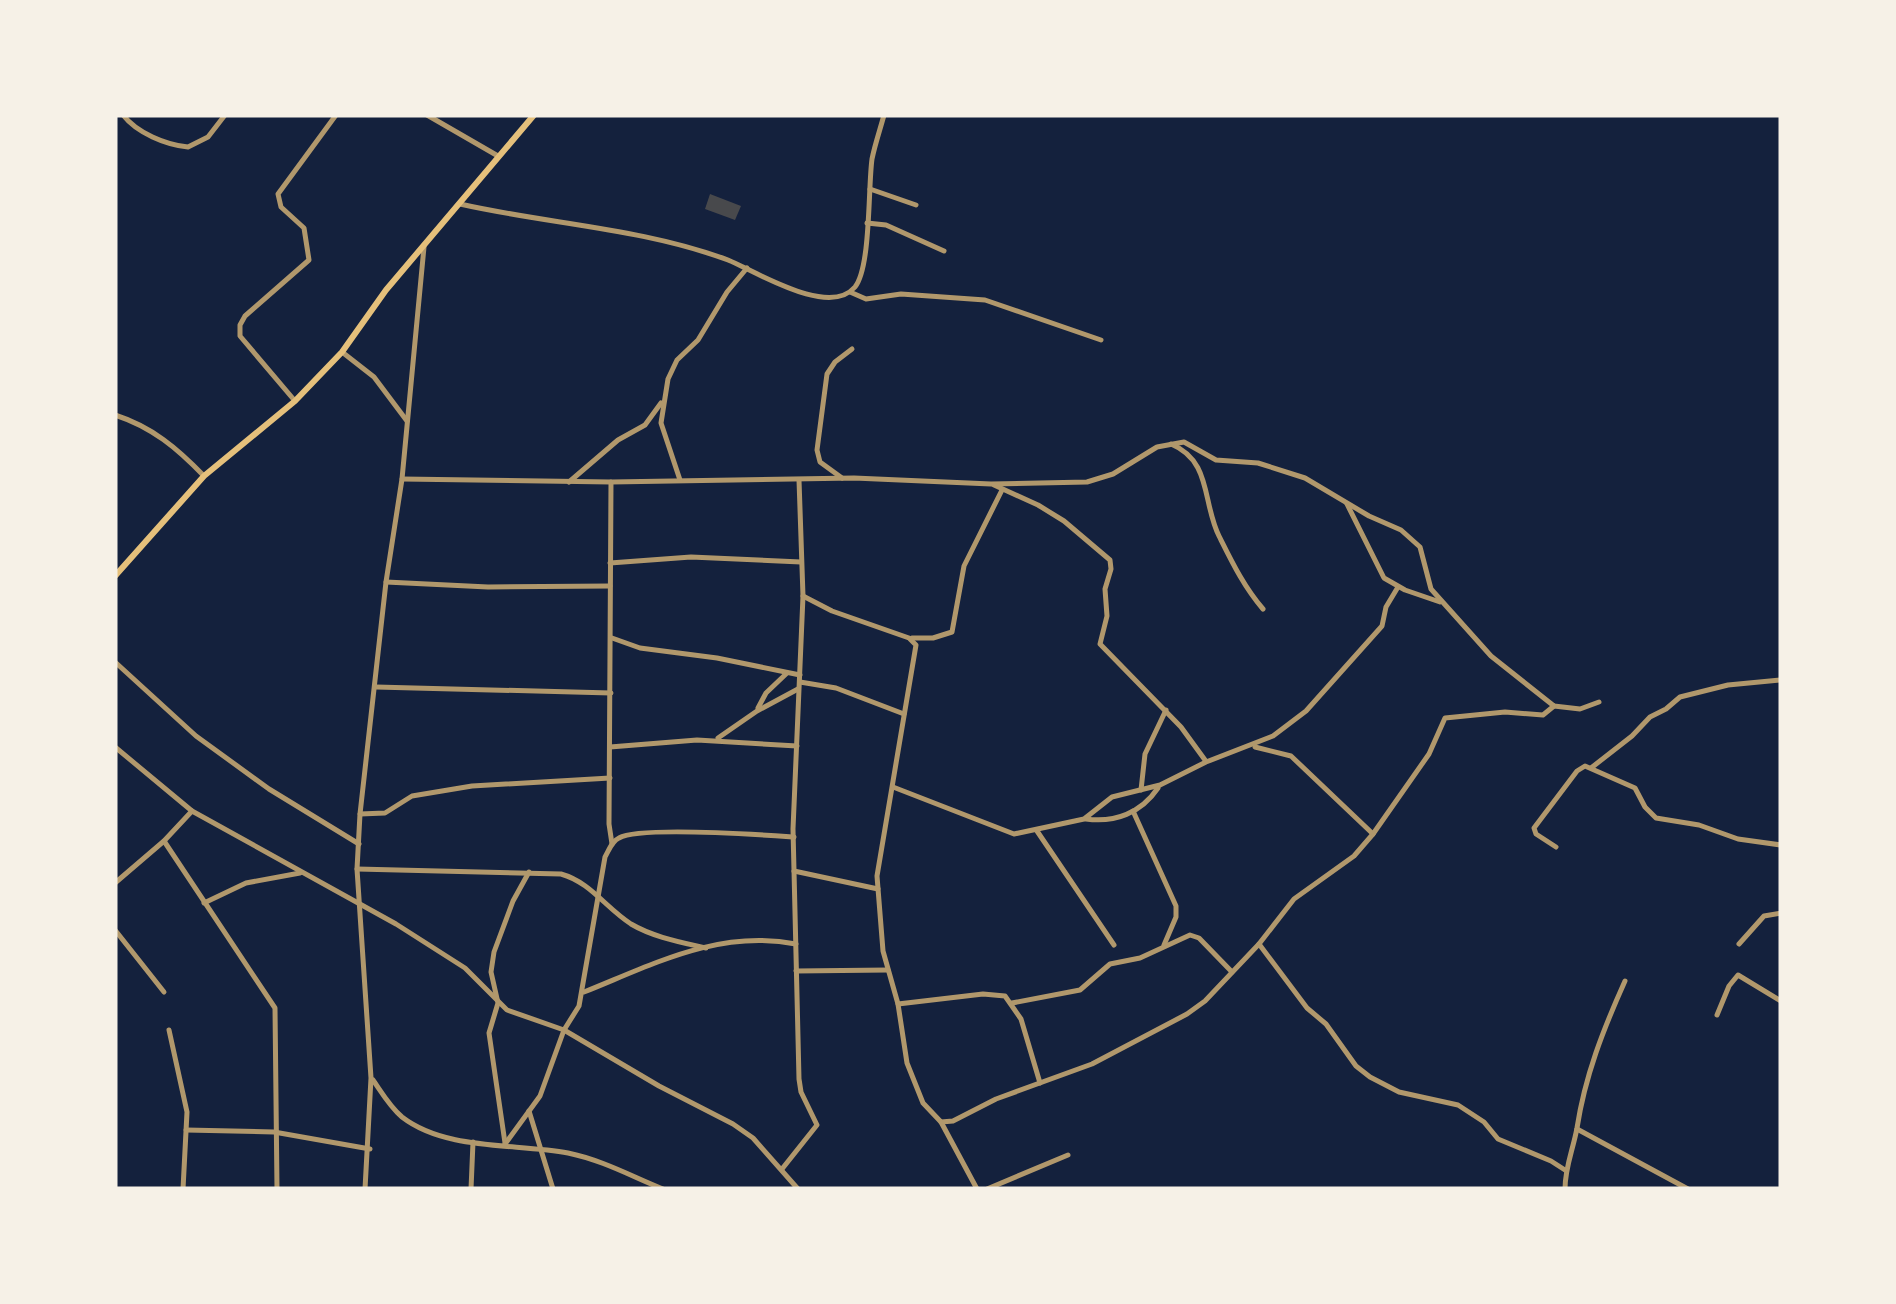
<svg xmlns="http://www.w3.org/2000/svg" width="1896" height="1304" viewBox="0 0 1896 1304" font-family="'Source Sans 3',sans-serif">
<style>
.building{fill:#48494c}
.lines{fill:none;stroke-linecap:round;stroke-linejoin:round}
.minor{stroke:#b1986c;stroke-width:5}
.secondary{stroke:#e5c07b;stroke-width:6}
</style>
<rect width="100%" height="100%" fill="#14213d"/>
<polygon class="building" points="710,194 741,206 735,220 705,209"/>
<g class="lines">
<g class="minor">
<path d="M 123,115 C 137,133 166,145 188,147 L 208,137 L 225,115"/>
<polyline points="427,115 498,156"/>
<polyline points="870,189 916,205"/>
<path d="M 460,204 C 548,224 642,228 728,260 C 755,271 829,318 855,287 C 871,267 868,187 872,159 C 875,144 880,130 884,115"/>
<polyline points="867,223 886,225 944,251"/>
<polyline points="850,292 866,299 901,294 985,300 1101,340"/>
<polyline points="342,352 374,377 407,421"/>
<polyline points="295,401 240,336 240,325 245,316 309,260 304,228 281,207 278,194 336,115"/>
<path d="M 115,415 C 152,427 177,448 204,476"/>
<path d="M 1171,444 C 1212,461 1202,502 1219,536 C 1232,562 1244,587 1263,609"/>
<polyline points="842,478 820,462 817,450 827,374 835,362 852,349"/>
<polyline points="402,479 611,482 854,478 991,484 1087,482 1113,474 1157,447 1184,442 1216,460 1258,463 1305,478 1369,516 1401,530 1420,547 1431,589 1491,656 1554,706 1580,709 1599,702"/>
<polyline points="680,480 661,423 668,379 677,360 698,340 727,292 747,268"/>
<polyline points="569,482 618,440 645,425 661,403"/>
<polyline points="611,482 609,824 612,844"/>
<polyline points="994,485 1038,505 1064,521 1110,560 1111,569 1105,589 1107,616 1100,644 1181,727 1205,760"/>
<polyline points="1347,504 1384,578 1405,590 1440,602"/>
<polyline points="610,563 691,557 801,562"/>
<polyline points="386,582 488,587 610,586"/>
<polyline points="803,596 832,611 909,638 916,645 877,876 883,951 898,1004 907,1063 923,1103 941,1122 953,1121 996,1099 1092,1064 1187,1014 1205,1001 1259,944 1294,899 1354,856 1373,834 1429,754 1445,718 1505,712 1543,715 1554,706"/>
<polyline points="612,638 640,648 717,658 800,675"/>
<polyline points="912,638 933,638 952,632 964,566 1002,490"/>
<polyline points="115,662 196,736 269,789 359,844"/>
<polyline points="800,682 836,688 904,714"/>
<polyline points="376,687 611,693"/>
<polyline points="758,708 766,693 787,673"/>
<polyline points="718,738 757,711 798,689"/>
<polyline points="115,747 192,811 396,924 465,968 507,1010 564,1030 659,1086 733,1124 753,1138 798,1189"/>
<polyline points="610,747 697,740 797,746"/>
<polyline points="1255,747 1291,756 1373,834"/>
<polyline points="1591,768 1632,736 1650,717 1666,709 1680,697 1728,685 1781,680"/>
<polyline points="893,787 1014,834 1084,819 1112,797 1160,785 1206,762 1273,736 1306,711 1382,626 1386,607 1398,587"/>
<polyline points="1141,790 1145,754 1166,710"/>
<polyline points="1133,811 1176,906 1176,917 1164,945"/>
<polyline points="360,814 385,813 412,796 472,786 610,778"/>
<path d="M 1086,819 C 1115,823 1141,813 1158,788"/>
<polyline points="1037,831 1114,945"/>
<polyline points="164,841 275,1008 277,1189"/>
<polyline points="1556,847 1536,834 1534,828 1577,771 1585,766 1635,788 1645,807 1656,818 1699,825 1738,839 1781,845"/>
<path d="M 357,869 L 561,874 C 590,882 606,908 631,924 C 653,937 680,942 706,948"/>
<polyline points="794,871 878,889"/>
<polyline points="115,883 164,841 192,811"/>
<polyline points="204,903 246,883 300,873"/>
<polyline points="115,930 164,992"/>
<polyline points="1259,944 1307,1008 1326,1024 1356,1066 1370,1077 1399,1092 1458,1105 1484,1122 1498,1139 1551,1161 1565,1170"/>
<polyline points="1739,944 1764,916 1781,913"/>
<polyline points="796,971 888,970"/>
<path d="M 584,992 C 654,964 719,929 796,944"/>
<polyline points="1012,1003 1080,990 1110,964 1140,958 1190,935 1199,938 1232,972"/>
<polyline points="898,1004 983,994 1005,996 1021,1019 1040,1083"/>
<polyline points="1717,1015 1729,986 1738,975 1781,1001"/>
<polyline points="169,1030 187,1112 183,1189"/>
<path d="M 373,1080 C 382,1093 390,1107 402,1117 C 446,1151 516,1143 568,1153 C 602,1160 631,1176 663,1189"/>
<polyline points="529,1111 553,1189"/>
<polyline points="941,1122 977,1189"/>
<polyline points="1577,1129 1688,1189"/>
<polyline points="186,1130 274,1132 370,1149"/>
<polyline points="505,1143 489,1033 498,1003 491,972 494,952 513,901 529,872"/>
<path d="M 505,1144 L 540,1096 L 564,1030 L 579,1006 L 605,857 C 609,850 612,841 619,838 C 640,826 764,835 794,837"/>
<polyline points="782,1169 817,1125 801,1092 799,1079 793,829 803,596 799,480"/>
<polyline points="365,1189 371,1078 357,869 360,814 386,582 402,479 424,247"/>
<polyline points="471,1189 473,1142"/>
<polyline points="987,1189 1068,1155"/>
<path d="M 1565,1189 C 1565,1167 1573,1150 1577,1128 C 1585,1076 1603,1030 1625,981"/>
</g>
<polyline class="secondary" points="115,576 204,476 295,401 342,352 386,290 534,115"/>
</g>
<rect width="1896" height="1304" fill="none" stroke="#f6f1e7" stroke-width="235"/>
</svg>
